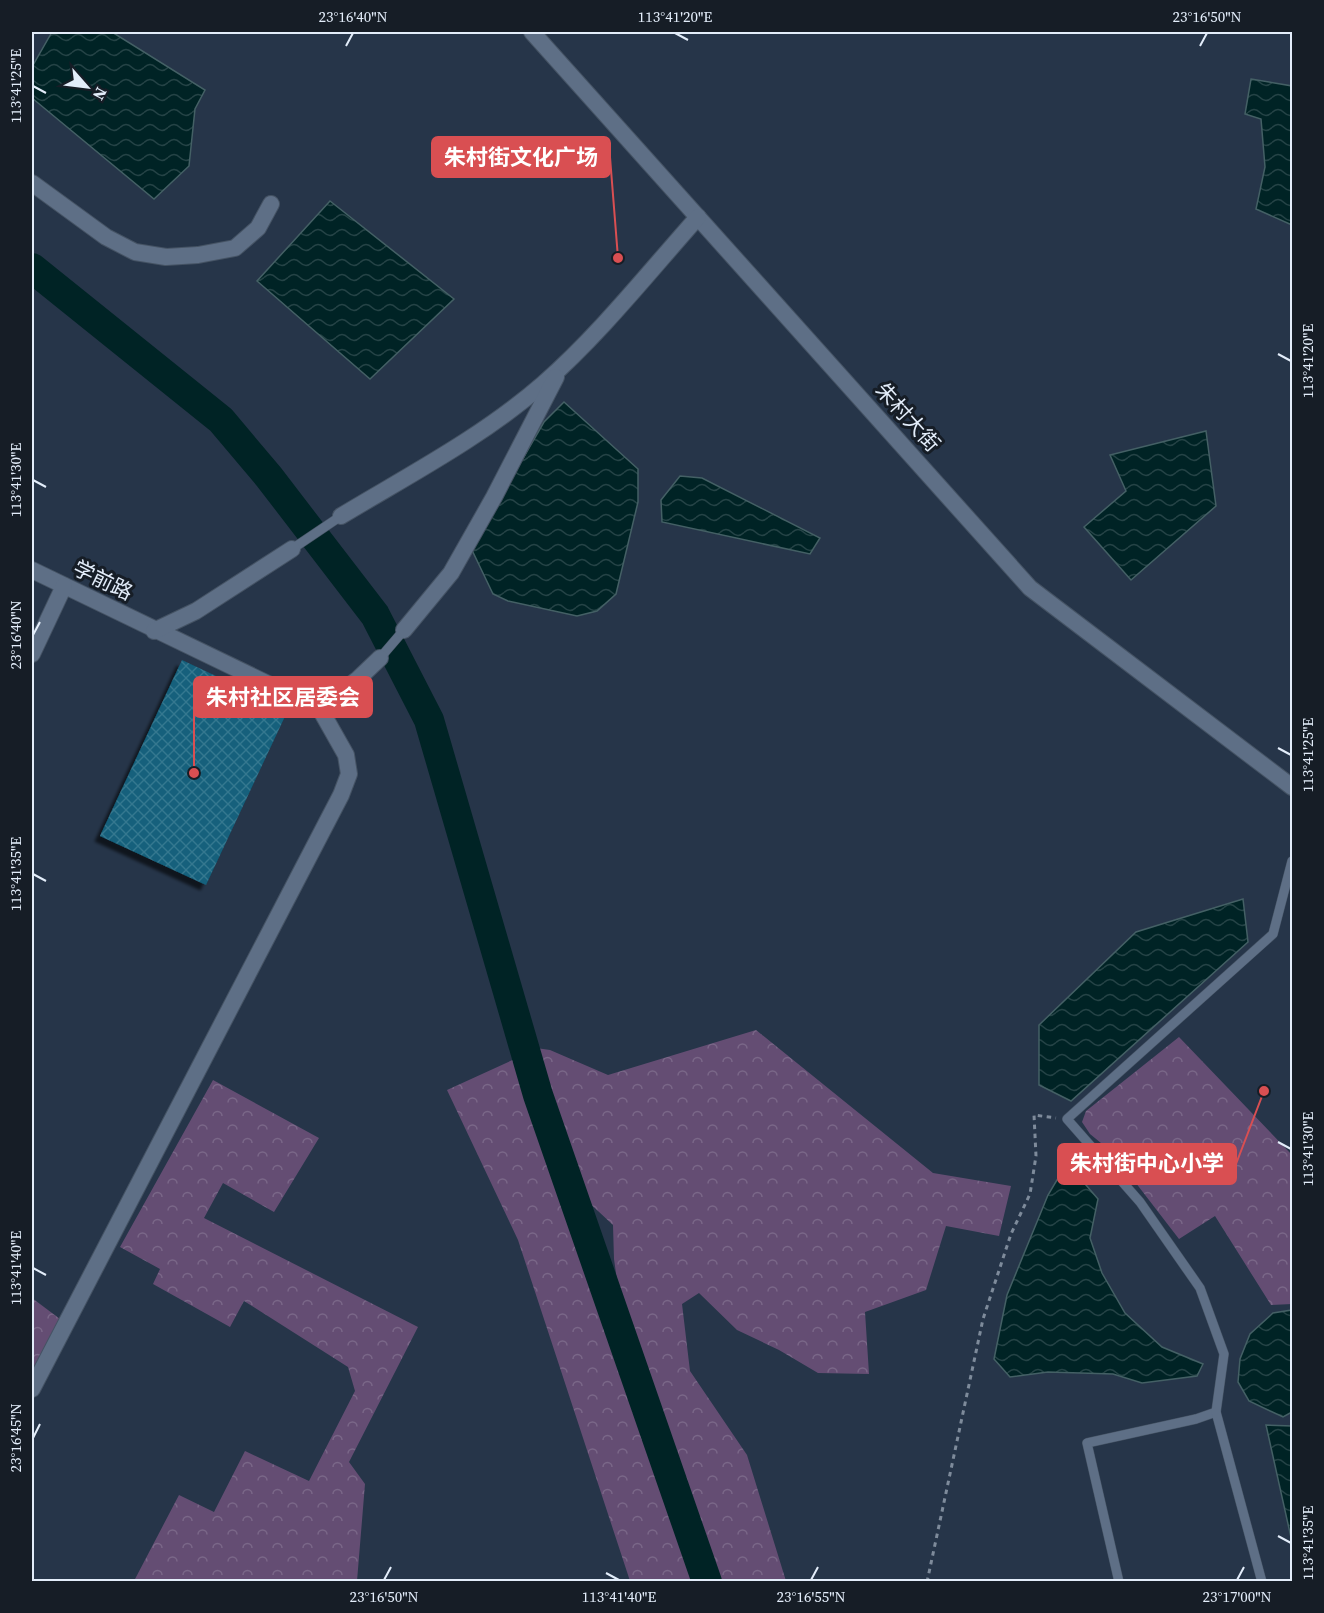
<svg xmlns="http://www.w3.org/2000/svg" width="1324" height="1613" viewBox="0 0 1324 1613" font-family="'Source Serif 4','Noto Sans SC',serif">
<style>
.forest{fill:url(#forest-crowns)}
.water{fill:url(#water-waves);stroke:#446065;stroke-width:1.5}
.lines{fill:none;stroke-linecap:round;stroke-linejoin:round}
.river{stroke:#002325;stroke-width:30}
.building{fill:url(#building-cross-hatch);filter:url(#shadow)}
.service-casing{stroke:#455364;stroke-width:10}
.minor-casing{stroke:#455364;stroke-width:18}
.path{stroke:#7e8b9b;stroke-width:3;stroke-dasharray:4.5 4.5;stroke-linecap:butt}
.service{stroke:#5e6f86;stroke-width:9}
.minor{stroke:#5e6f86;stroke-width:16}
.ticks{fill:none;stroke:#e3edfa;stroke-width:2}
.labels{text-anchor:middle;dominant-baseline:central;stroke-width:6;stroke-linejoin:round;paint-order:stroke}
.street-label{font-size:21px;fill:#e3edfa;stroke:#161d26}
.leader{fill:none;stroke:#d94f52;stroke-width:2}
.callout-dot{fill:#d94f52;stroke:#161d26;stroke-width:2}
.callout{fill:#d94f52;stroke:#d94f52;stroke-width:2}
.callout-label{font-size:22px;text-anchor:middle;font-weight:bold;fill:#fff}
.neatline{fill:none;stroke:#e3edfa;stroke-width:2}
.ticks-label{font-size:15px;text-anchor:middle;fill:#e3edfa}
</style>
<defs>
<pattern id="forest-crowns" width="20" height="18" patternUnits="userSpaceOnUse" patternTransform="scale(1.5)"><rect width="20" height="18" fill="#644d73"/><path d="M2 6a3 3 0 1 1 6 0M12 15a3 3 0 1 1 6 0" fill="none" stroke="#7a6788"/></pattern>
<pattern id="water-waves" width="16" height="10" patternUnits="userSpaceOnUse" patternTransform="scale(1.5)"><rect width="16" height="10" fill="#002325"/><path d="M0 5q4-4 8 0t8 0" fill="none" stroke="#254346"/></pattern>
<pattern id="building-cross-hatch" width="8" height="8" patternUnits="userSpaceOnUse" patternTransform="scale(1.5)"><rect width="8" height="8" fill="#12607b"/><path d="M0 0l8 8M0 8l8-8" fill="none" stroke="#34778f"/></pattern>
<filter id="shadow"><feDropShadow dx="-5.5" dy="5.5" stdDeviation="1.5" flood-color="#0009"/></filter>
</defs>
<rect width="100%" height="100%" fill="#263549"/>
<g class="forest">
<polygon points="756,1030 933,1173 1011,1186 999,1236 946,1226 926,1290 865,1312 869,1374 818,1373 779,1350 737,1330 699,1293 682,1304 690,1371 747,1455 786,1581 717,1581 620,1301 614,1259 613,1225 583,1197 529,1047 550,1050 608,1075"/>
<polygon points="1179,1037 1292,1155 1292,1304 1271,1305 1215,1216 1179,1239 1112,1152 1090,1134 1082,1122 1086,1111"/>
<polygon points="519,1057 699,1581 630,1581 518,1240 447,1090"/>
<polygon points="213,1080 319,1138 274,1212 223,1183 204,1218 418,1327 349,1462 365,1484 357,1581 134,1581 179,1495 214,1512 245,1451 309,1481 355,1391 348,1367 244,1301 230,1327 153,1284 160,1269 120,1247"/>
<polygon points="32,1298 60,1319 32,1373"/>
</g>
<g class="water">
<polygon points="52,32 112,32 205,90 195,109 189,166 154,199 32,98 32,67"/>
<polygon points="1251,79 1292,86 1292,225 1256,209 1265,167 1261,119 1245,114"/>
<polygon points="330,201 454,299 370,379 257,281"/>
<polygon points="564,402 638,469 638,502 616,594 597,611 577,616 508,601 493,594 471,548 544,422"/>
<polygon points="1206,431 1216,506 1131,580 1084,527 1126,491 1110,455"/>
<polygon points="680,476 702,478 820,538 810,554 662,522 661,500"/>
<polygon points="1243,899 1248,942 1071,1101 1039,1085 1039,1025 1136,932"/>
<polygon points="1067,1163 1098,1199 1090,1238 1102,1273 1125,1313 1162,1347 1203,1364 1197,1376 1142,1383 1113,1374 1048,1372 1010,1377 994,1359 1007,1295 1048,1195"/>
<polygon points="1292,1310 1292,1412 1283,1417 1249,1401 1238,1382 1240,1359 1250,1334 1273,1313"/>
<polygon points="1266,1425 1292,1426 1292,1542"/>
</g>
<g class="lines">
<polyline class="river" points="32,268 221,420 269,477 375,615 429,720 538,1095 707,1582"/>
</g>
<polygon class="building" points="182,660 288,710 206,885 100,836"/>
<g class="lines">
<g class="service-casing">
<g id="service">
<polyline points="292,549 341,516"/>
<polyline points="380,658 404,630"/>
<polyline points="1119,1582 1087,1443 1196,1419 1216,1412"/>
<polyline points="1262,1582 1216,1412 1224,1354 1200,1288 1140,1202 1067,1119 1273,934 1292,861"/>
</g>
</g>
<g class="minor-casing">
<g id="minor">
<polyline points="532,32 1030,588 1292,787"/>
<polyline points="32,183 106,237 135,252 166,257 198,255 235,248 258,228 271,204"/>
<path d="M 341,516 C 409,475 482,437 543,384 C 600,334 648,273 698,217"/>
<polyline points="32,570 320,709 346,755 349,774 341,795 32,1389"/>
<polyline points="404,630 451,573 494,497 556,377"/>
<polyline points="154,631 196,611 292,549"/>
<polyline points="32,654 64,586"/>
<polyline points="320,709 358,679 380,658"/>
</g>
</g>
<polyline class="path" points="927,1582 983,1319 1011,1234 1030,1194 1036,1156 1034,1115 1056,1118"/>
<use href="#service" class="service"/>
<use href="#minor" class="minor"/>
</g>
<path class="ticks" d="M 675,33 L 688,40M 346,46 L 353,33M 1200,46 L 1207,33M 33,86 L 46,93M 1278,354 L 1291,361M 33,480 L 46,487M 33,635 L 40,622M 1278,748 L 1291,755M 33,874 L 46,881M 1278,1142 L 1291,1149M 33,1268 L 46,1275M 33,1438 L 40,1424M 1278,1536 L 1291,1543M 606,1573 L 619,1580M 384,1580 L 391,1567M 811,1580 L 818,1567M 1237,1580 L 1244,1567"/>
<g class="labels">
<g class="street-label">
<text transform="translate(908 417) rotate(48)">朱村大街</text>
<text transform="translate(103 580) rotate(26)">学前路</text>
</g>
</g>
<path class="leader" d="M618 258L610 157M194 773L194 697M1264 1091L1236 1164"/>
<g class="callout-dot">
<circle cx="618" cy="258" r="6"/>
<circle cx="194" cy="773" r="6"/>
<circle cx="1264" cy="1091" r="6"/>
</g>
<g class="callout">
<rect x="432" y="137" width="178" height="40" rx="6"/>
<rect x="194" y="677" width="178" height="40" rx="6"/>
<rect x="1058" y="1144" width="178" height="40" rx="6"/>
</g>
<g class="callout-label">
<text x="521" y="165">朱村街文化广场</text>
<text x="283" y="705">朱村社区居委会</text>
<text x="1147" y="1171">朱村街中心小学</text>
</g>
<rect width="1324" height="1613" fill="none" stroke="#161d26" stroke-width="66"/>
<g transform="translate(87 87) rotate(118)" stroke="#161d26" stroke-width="4.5" paint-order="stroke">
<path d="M0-4.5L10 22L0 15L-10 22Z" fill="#e3edfa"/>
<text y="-9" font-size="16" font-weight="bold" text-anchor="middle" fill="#e3edfa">N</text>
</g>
<rect x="33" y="33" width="1258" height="1547" class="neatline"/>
<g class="ticks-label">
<text x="353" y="22">23°16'40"N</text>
<text x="675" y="22">113°41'20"E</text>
<text x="1207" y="22">23°16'50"N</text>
<text transform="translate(16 86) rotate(-90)" y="5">113°41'25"E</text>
<text transform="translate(1308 361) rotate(-90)" y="5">113°41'20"E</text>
<text transform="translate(16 480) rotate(-90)" y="5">113°41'30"E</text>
<text transform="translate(16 635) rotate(-90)" y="5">23°16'40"N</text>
<text transform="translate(1308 755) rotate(-90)" y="5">113°41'25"E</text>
<text transform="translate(16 874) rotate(-90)" y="5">113°41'35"E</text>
<text transform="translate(1308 1149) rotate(-90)" y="5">113°41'30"E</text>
<text transform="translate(16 1268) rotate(-90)" y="5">113°41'40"E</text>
<text transform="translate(16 1438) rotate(-90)" y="5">23°16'45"N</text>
<text transform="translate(1308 1543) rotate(-90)" y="5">113°41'35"E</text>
<text x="384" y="1602">23°16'50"N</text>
<text x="619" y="1602">113°41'40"E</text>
<text x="811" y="1602">23°16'55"N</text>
<text x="1237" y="1602">23°17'00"N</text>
</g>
</svg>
